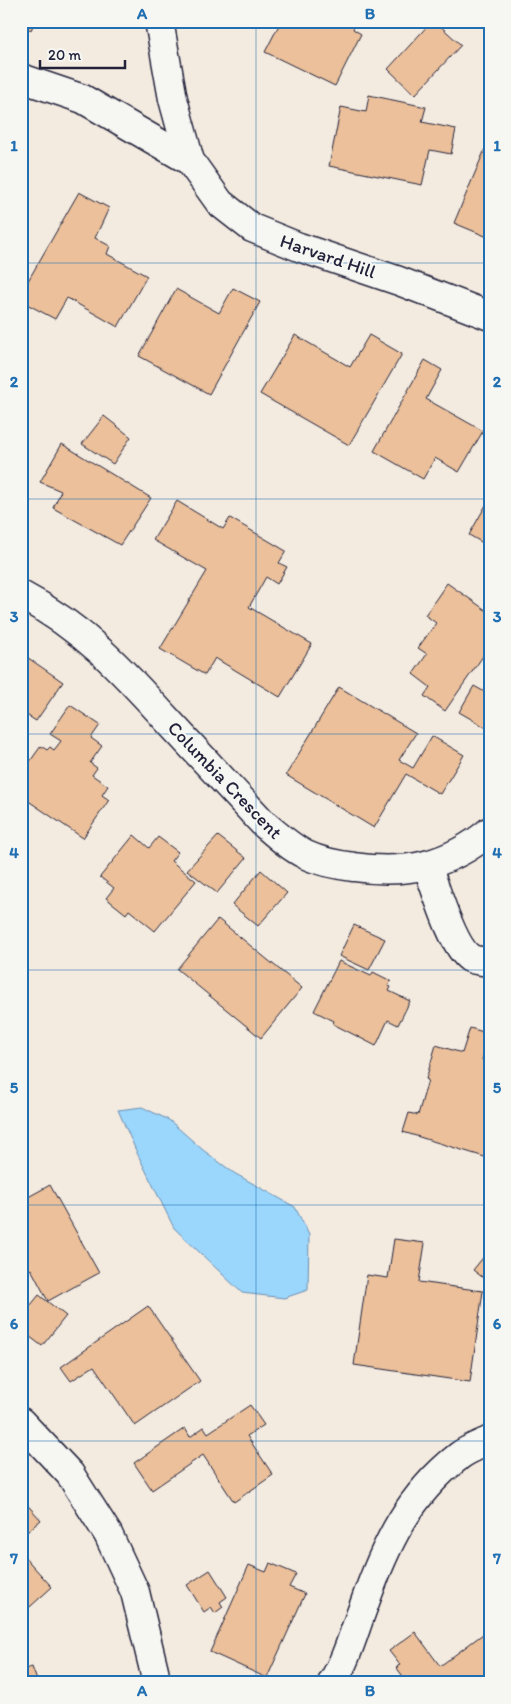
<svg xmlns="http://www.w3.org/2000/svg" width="511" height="1704" viewBox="0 0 511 1704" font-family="Itim,sans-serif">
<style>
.water{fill:#9bd6fc;stroke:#6b8eaf}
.building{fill:#ebc09a;stroke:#22223b}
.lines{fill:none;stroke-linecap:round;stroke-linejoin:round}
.minor-casing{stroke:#22223b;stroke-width:31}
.minor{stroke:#f6f6f2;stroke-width:28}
.grid{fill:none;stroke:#1f6fb2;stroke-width:1;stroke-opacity:0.55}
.labels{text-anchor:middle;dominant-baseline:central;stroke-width:4;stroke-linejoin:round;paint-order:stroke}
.street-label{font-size:19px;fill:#22223b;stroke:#f6f6f2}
.neatline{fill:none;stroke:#1f6fb2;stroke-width:2}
.grid-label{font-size:16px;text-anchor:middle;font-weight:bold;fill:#1f6fb2}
</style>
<rect width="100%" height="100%" fill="#f4ebe0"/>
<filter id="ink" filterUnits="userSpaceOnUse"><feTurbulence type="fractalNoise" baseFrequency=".02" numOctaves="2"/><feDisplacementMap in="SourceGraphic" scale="10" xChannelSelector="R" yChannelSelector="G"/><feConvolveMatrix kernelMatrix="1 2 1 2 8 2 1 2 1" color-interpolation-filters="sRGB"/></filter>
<g filter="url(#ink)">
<polygon class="water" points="142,1107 169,1120 203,1150 234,1173 295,1207 309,1235 308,1290 284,1298 242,1293 174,1228 137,1153 118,1110"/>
<g class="building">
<polygon points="21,21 35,21 31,30 21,25"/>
<polygon points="281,21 357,21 353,29 361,34 335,86 265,52"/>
<polygon points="432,21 435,21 461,45 415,95 388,69"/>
<polygon points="369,95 426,107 422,122 456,129 451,154 430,150 422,185 329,166 341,107 366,112"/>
<polygon points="21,113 27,115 21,137"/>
<polygon points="485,149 490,151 490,238 454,223"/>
<polygon points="79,192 109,208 95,238 110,246 107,254 147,276 118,327 67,298 55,319 21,301 21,293"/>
<polygon points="233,288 260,302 209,394 139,356 176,289 219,313"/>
<polygon points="295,335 350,367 369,335 402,354 349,445 260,394"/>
<polygon points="425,360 442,370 426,399 483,431 459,472 435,458 423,479 374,451"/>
<polygon points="104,416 131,437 113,464 82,444"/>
<polygon points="62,444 151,498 120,545 53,508 61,491 40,482"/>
<polygon points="490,498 490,547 469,535"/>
<polygon points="177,501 223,529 230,518 286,551 279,563 287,567 277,584 266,577 249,607 312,644 280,697 215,658 205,675 160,649 207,571 153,540"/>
<polygon points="447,583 490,613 490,646 445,711 424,696 430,687 413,674 427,654 418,648 436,623 425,615"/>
<polygon points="24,655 63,682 36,721 25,714 21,719 21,660"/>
<polygon points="474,686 490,695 490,730 459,712"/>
<polygon points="339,687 416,733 399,760 413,768 432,736 464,755 440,794 406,774 374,828 286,775"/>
<polygon points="70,705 100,725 91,738 102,746 90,763 97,768 92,775 108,786 102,795 109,800 83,838 21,796 21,774 41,746 47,750 50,747 54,750 61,741 50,734"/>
<polygon points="134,835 149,848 158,837 178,852 171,861 196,881 155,931 129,910 126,914 106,898 114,888 100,877"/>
<polygon points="218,836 246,858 217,893 187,870"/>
<polygon points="261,870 287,893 258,926 232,905"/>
<polygon points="218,919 302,988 261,1038 177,969"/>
<polygon points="354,925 385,939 369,970 339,956"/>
<polygon points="339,961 371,976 373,972 391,981 388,986 391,987 389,991 410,1001 398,1025 388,1020 376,1046 333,1024 334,1021 314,1011"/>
<polygon points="470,1028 490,1034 482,1060 490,1062 490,1119 485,1136 490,1138 488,1158 403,1132 409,1113 418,1115 428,1080 426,1079 436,1045 462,1053"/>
<polygon points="50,1185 99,1273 48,1301 31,1269 21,1275 21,1214 23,1213 21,1209 21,1201"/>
<polygon points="394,1239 425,1243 419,1282 483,1291 470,1382 354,1365 367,1275 388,1278"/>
<polygon points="490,1249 490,1283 473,1270"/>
<polygon points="39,1295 66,1316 42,1346 21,1330 21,1317"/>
<polygon points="148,1306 200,1381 135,1426 94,1366 71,1381 61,1367"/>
<polygon points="250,1405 264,1425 247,1436 273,1475 234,1502 203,1455 152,1490 134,1463 185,1428 190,1437 204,1427 208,1433"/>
<polygon points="21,1498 41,1520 21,1537"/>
<polygon points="21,1553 52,1587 21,1615"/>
<polygon points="270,1563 296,1574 289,1587 305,1594 267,1678 210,1652 249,1565 266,1572"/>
<polygon points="210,1570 227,1597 220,1602 223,1607 215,1613 211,1607 204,1612 187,1585"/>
<polygon points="487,1631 490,1634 490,1683 408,1683 396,1667 400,1665 389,1651 415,1632 440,1666"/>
<polygon points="32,1667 38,1683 21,1683 21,1670"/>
</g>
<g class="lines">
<g class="minor-casing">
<g id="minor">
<polyline points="159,21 173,99 190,161 220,203 252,228 299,247 399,281 490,316"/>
<polyline points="21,78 83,99 190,161"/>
<path d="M 21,595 C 84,628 123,671 170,723 C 201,756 232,790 263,823 C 277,835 290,847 306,855 C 321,862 338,865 354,867 C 406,875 450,865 490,831"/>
<path d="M 427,865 C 435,886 452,946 470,958 C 475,961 484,961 490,962"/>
<polyline points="21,1422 70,1474 108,1534 135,1592 154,1670 156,1683"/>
<path d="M 332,1683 C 347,1659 354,1631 364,1605 C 385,1545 408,1496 459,1456 C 468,1449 480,1445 490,1440"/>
</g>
</g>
<use href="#minor" class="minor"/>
</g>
</g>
<path class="grid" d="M 256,21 L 256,1683M 21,263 L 490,263M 21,499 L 490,499M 21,734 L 490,734M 21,970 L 490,970M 21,1205 L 490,1205M 21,1441 L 490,1441"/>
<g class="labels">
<g class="street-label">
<text transform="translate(328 256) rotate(19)">Harvard Hill</text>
<text transform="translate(225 780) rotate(46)">Columbia Crescent</text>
</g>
</g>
<rect width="511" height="1704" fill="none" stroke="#f6f6f2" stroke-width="55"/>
<path d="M40 60v8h85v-8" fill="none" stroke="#22223b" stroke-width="2.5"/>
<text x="48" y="60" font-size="15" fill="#22223b" stroke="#f6f6f2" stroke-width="4" paint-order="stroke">20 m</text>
<rect x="28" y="28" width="456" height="1648" class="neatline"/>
<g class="grid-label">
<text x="142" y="19">A</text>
<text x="370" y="19">B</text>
<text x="14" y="151">1</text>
<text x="497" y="151">1</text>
<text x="14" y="387">2</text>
<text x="497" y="387">2</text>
<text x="14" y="622">3</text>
<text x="497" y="622">3</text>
<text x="14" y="858">4</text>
<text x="497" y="858">4</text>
<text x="14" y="1093">5</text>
<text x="497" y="1093">5</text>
<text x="14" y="1329">6</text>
<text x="497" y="1329">6</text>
<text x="14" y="1564">7</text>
<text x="497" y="1564">7</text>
<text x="142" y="1696">A</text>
<text x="370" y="1696">B</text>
</g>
</svg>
